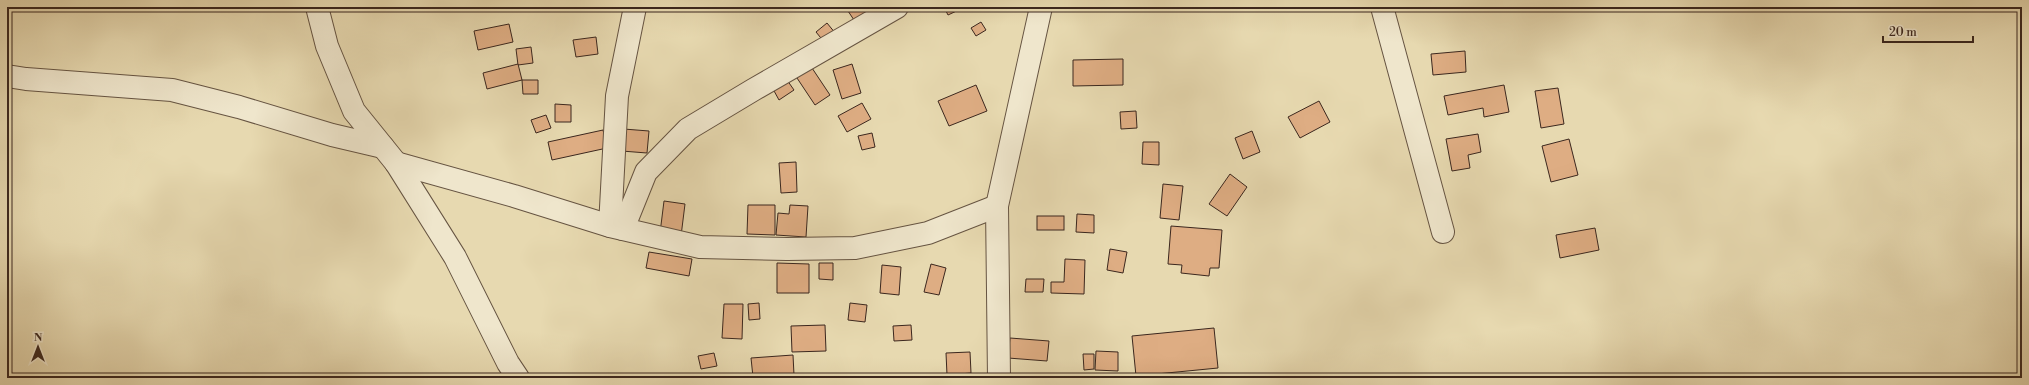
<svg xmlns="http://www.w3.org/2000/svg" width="2029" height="385" viewBox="0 0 2029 385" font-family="'Libre Bodoni',serif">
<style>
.building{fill:#dead83;stroke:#3b271e}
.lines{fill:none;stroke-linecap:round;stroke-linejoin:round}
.minor-casing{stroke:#665442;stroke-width:24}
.minor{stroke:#efe6cc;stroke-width:22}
</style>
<rect width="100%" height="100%" fill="#e7d9b0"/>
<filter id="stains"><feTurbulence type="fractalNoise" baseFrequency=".005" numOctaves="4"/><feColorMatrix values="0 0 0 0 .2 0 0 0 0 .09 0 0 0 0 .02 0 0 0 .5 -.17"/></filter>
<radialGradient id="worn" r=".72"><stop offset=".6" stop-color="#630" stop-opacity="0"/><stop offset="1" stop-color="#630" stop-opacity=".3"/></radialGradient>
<g class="building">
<polygon points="855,7 867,7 871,14 856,23 848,11"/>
<polygon points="944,7 965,7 948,15"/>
<polygon points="981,22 986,30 976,36 971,28"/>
<polygon points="827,23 836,34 825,43 816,32"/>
<polygon points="509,24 513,42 478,50 474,31"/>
<polygon points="596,37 598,54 576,57 573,40"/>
<polygon points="531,47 533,63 518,65 516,49"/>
<polygon points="1465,51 1466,72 1433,75 1431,54"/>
<polygon points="1123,59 1123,85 1073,86 1073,60"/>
<polygon points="518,64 522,80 487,89 483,73"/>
<polygon points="852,64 861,93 842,99 833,70"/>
<polygon points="810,65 830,95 815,105 795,75"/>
<polygon points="522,80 538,80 538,94 523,94"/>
<polygon points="787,80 794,90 779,100 773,89"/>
<polygon points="976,85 987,111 949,126 938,101"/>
<polygon points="1504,85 1509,112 1484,117 1483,108 1448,115 1444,96"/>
<polygon points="1558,88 1564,124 1541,128 1535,91"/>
<polygon points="1319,101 1330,122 1300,138 1288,117"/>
<polygon points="862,103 871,119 847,132 838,116"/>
<polygon points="555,104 571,105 571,122 555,122"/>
<polygon points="1136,111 1137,128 1121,129 1120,112"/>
<polygon points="546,115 551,128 536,133 531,120"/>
<polygon points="611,128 649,131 647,153 609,150"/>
<polygon points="603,130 607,148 552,160 548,142"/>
<polygon points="1252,131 1260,152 1243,159 1235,138"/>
<polygon points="872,133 875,147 862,150 858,136"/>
<polygon points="1478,134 1481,152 1468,155 1470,168 1452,171 1446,139"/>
<polygon points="1569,139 1578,175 1551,182 1542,146"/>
<polygon points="1143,142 1159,142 1159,165 1142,164"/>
<polygon points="796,162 797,192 781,193 779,163"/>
<polygon points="1230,174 1247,187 1227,216 1209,204"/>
<polygon points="1163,184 1183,186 1179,220 1160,218"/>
<polygon points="664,201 685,204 681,236 660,233"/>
<polygon points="748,205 775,205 775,235 747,234"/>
<polygon points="790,205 808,206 806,237 776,235 778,213 789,214"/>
<polygon points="1077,214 1094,215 1094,233 1076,232"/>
<rect x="1037" y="216" width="27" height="14"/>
<polygon points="1171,226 1222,230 1219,268 1210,268 1209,276 1181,273 1182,265 1168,264"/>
<polygon points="1595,228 1599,250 1560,258 1556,235"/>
<polygon points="1110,249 1127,252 1123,273 1107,270"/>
<polygon points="649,252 692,259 689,276 646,268"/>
<polygon points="1065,259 1085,260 1084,294 1051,293 1051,282 1064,282"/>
<polygon points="777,263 809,264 809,293 777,293"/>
<polygon points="819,263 833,263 833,280 819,279"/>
<polygon points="931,264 946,268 939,295 924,292"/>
<polygon points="882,265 901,267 899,295 880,293"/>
<polygon points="1026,279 1044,279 1043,292 1025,292"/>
<polygon points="759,303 760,319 749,320 748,304"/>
<polygon points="850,303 867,305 865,322 848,320"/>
<polygon points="724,304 743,304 742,339 722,338"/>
<polygon points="825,325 826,351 792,352 791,326"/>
<polygon points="911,325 912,340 894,341 893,326"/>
<polygon points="1214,328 1218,368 1136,376 1132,336"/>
<polygon points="1010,338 1049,341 1047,361 1008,358"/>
<polygon points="1096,351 1118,352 1118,371 1095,370"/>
<polygon points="970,352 971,373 947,375 946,353"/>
<polygon points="714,353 717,366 701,369 698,356"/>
<polygon points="1083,354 1094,354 1094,369 1084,370"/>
<polygon points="793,355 794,375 753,377 751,358"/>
<polygon points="1085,375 1107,376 1107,378 1085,378"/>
</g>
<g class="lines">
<g class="minor-casing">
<g id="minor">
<polyline points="317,7 327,46 354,111 396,163 455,257 508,363 518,378"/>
<polyline points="1382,7 1443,232"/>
<polyline points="7,76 26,79 172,90 239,107 332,135 383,147"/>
<polyline points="396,163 514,196 610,226 700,247 787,249 855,248 928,233 997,206"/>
<polyline points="610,226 617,96 635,7"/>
<polyline points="623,229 646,172 688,129 753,90 897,7"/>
<polyline points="999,378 997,206 1041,7"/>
</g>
</g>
<use href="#minor" class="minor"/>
</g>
<rect width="2029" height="385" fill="none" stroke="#e7d9b0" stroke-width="24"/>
<rect x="8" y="8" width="2013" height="369" fill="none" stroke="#3b271e" stroke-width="2"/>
<rect x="12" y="12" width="2005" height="361" fill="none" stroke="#3b271e"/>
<g transform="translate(38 347)" stroke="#efe6cc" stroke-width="3" paint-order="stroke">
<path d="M0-3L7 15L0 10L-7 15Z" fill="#3b271e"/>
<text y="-6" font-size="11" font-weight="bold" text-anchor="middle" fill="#3b271e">N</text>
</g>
<path d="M1883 36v6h90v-6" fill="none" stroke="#3b271e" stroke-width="2"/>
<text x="1889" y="36" font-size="12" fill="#3b271e" stroke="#efe6cc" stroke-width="3" paint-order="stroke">20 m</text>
<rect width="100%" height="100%" filter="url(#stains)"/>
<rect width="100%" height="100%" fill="url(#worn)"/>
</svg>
